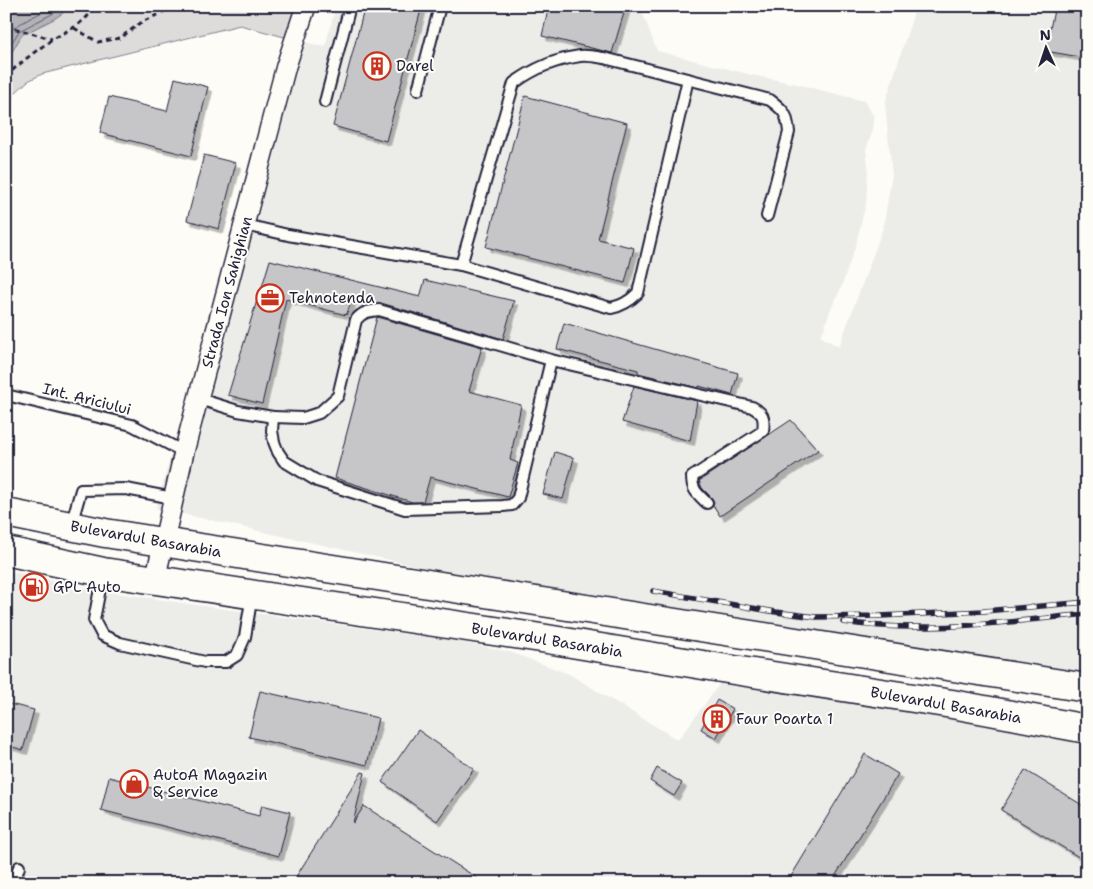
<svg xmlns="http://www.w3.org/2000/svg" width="1093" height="889" viewBox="0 0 1093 889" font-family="'Shantell Sans',sans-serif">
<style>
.built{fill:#ecece9}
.green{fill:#dddcdb;stroke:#807f8b}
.water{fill:#b2b2b7;stroke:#787885}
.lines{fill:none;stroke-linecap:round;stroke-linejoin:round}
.shore{stroke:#5c5c6d;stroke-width:1}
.building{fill:#c6c6c8;stroke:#22223b;filter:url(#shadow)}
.lane-casing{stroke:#22223b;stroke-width:14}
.street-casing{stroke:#22223b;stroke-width:22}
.secondary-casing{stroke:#22223b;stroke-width:31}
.path{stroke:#22223b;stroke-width:3;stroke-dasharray:5 4;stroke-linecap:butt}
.lane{stroke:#fdfcf7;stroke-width:10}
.street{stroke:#fdfcf7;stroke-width:19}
.secondary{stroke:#fdfcf7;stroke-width:28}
.rail-casing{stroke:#22223b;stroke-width:5.5}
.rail{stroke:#fdfcf7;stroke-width:4;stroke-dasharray:11;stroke-linecap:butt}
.labels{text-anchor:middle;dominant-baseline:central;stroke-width:4;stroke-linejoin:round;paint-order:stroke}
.poi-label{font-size:15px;fill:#22223b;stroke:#fdfcf7;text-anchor:start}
.street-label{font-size:15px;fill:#22223b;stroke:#fdfcf7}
</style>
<defs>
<filter id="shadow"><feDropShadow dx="4.5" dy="4.5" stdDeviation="0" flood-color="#0004"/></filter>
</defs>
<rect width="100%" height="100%" fill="#fdfcf7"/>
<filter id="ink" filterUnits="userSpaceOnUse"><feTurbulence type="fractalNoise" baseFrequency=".02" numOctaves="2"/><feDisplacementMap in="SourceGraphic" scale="10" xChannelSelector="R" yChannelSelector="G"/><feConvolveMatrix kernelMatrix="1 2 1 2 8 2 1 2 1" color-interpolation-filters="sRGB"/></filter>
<g filter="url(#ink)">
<g class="built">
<polygon points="336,6 640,6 657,51 752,75 796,84 864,101 874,117 873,130 866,149 868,166 866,203 856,244 841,288 830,311 824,329 820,336 839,347 883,228 892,175 885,104 916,6 1087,6 1087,678 651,618 156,508 288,38 325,47"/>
<polygon points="6,570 84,588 196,605 457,641 510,652 569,674 678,740 724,678 1087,741 1087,883 6,883"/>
</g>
<polygon class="green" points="6,6 296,6 288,38 240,25 42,74 28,81 16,92 6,106"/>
<polygon class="water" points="6,6 73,6 54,19 22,35 6,62"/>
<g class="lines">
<g class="shore">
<polyline points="6,39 12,29 16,26 53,6"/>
<polyline points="6,52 19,31 52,14 64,6"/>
</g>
</g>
<g class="building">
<polygon points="365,6 422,6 386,141 333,126"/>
<polygon points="549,6 626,6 612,53 542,36"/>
<polygon points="1055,6 1087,6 1087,28 1080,57 1045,51"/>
<polygon points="175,78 208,87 191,156 100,133 109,97 167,111"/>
<polygon points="525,96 627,123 598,239 634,248 625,283 486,247"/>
<polygon points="204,155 236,163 219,229 187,220"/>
<polygon points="270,260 420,297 425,280 514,301 503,339 381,303 369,304 352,300 346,315 286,299 262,404 228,395 258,297 259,297"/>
<polygon points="377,317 482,347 469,391 521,405 510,460 518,463 508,497 430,477 423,502 412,502 335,478"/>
<polygon points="564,323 738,373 732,395 699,386 699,388 638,373 638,370 557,349"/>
<polygon points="634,386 697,401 690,441 622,422"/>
<polygon points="791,420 818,450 720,516 713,505 714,502 712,498 702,488 699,481"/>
<polygon points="555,452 574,458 563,499 543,494"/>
<polygon points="260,691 378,718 367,765 249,737"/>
<polygon points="717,700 733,709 716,738 701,729"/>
<polygon points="6,703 34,710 23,750 6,745"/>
<polygon points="418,730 474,769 437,821 382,782"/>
<polygon points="865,754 898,774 831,883 787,883"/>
<polygon points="657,768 682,783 674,796 650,781"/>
<polygon points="1025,770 1087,808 1087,862 1001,810"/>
<polygon points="362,772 365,773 353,823 364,806 485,883 292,883"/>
<polygon points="109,777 259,816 262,805 290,812 279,856 101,810"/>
</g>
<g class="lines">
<g class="lane-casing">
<g id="lane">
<polyline points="418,90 440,6"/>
<polyline points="325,102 350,6"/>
<path d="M 245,225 L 288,235 L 461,265 L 611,308 C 622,306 630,301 638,293 L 688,79"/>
<path d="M 461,265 L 514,83 C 535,68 554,60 580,56 C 588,55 597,57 604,58 L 770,100 C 785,111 787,114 789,132 L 767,216"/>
<polyline points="6,395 132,425 184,452"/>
<polyline points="199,399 238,411 273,417 272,431 274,442 278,452 284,461 317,481 405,509 503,506 512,505 518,498 551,360"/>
<path d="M 273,417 L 303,418 L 319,413 L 338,396 L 356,320 C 362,312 369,311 379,310 L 551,360 L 752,407 C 763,413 765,417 763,431 L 692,477 C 692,491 698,494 707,503"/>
<polyline points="71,525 81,490 126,489 173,498"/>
<polyline points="103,573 94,620 102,635 120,643 205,662 226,662 237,655 245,637 252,595"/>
<polyline points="14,883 19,867"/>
</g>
</g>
<g class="street-casing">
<polyline id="street" points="155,580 184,452 286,66 306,6"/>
</g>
<g class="secondary-casing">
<g id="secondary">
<polyline points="6,513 105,533 1087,688"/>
<polyline points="6,551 103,572 541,638 721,668 952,704 1087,729"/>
</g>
</g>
<g class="path">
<polyline points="6,26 52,39"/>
<polyline points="74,28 98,42 120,38 142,22 165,11 191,6"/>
<path d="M 6,77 L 8,74 C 22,62 36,50 52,40 C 70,28 83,26 95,6"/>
</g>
<use href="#lane" class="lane"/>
<use href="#street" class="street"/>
<use href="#secondary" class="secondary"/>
<g class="rail-casing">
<g id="rail">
<polyline points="653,591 776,612 816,617 880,616 984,611 1087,602"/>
<path d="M 843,622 C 923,634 1006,622 1087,614"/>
</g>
</g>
<use href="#rail" class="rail"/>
</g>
</g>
<defs>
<g id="building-ring" transform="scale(1.4375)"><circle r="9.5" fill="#fdfcf7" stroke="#c8321e" stroke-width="1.5"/><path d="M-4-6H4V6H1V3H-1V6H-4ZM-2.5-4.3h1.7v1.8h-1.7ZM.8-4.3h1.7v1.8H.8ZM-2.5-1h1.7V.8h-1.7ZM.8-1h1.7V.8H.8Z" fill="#c8321e"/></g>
<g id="office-ring" transform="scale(1.4375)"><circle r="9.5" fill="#fdfcf7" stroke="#c8321e" stroke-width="1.5"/><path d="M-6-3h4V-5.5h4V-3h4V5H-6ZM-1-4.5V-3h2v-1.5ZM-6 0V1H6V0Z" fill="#c8321e"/></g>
<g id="fuel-ring" transform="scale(1.4375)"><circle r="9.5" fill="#fdfcf7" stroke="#c8321e" stroke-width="1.5"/><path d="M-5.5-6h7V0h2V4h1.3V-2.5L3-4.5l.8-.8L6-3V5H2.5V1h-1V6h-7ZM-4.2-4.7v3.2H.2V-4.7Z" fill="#c8321e"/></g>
<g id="shop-ring" transform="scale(1.4375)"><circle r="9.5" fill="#fdfcf7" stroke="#c8321e" stroke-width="1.5"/><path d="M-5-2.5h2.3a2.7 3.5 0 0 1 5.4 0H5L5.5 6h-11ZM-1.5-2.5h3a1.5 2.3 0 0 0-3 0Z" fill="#c8321e"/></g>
</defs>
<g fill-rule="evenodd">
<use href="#building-ring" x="377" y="66"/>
<use href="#office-ring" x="270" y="298"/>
<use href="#fuel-ring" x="34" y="587"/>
<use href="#building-ring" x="717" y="719"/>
<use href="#shop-ring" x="134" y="784"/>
</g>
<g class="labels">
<g class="poi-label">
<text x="396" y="66">Darel</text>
<text x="289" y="298">Tehnotenda</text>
<text x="53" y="587">GPL Auto</text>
<text x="736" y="719">Faur Poarta 1</text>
<text x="153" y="775">AutoA Magazin<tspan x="153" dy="17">&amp; Service</tspan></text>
</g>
<g class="street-label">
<text transform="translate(227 292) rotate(-75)">Strada Ion Sahighian</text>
<text transform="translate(87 399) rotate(14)">Int. Ariciului</text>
<text transform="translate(146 539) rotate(10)">Bulevardul Basarabia</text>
<text transform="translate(547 640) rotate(9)">Bulevardul Basarabia</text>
<text transform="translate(946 705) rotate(10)">Bulevardul Basarabia</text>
</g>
</g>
<rect width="1093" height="889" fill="none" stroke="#fdfcf7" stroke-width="25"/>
<rect x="12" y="12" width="1068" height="864" fill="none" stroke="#22223b" stroke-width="2" filter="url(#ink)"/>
<g transform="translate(1046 48) rotate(357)" stroke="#fdfcf7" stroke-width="4" paint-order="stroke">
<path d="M0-4L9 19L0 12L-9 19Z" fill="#22223b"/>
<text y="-8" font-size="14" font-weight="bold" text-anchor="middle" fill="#22223b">N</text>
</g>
</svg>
